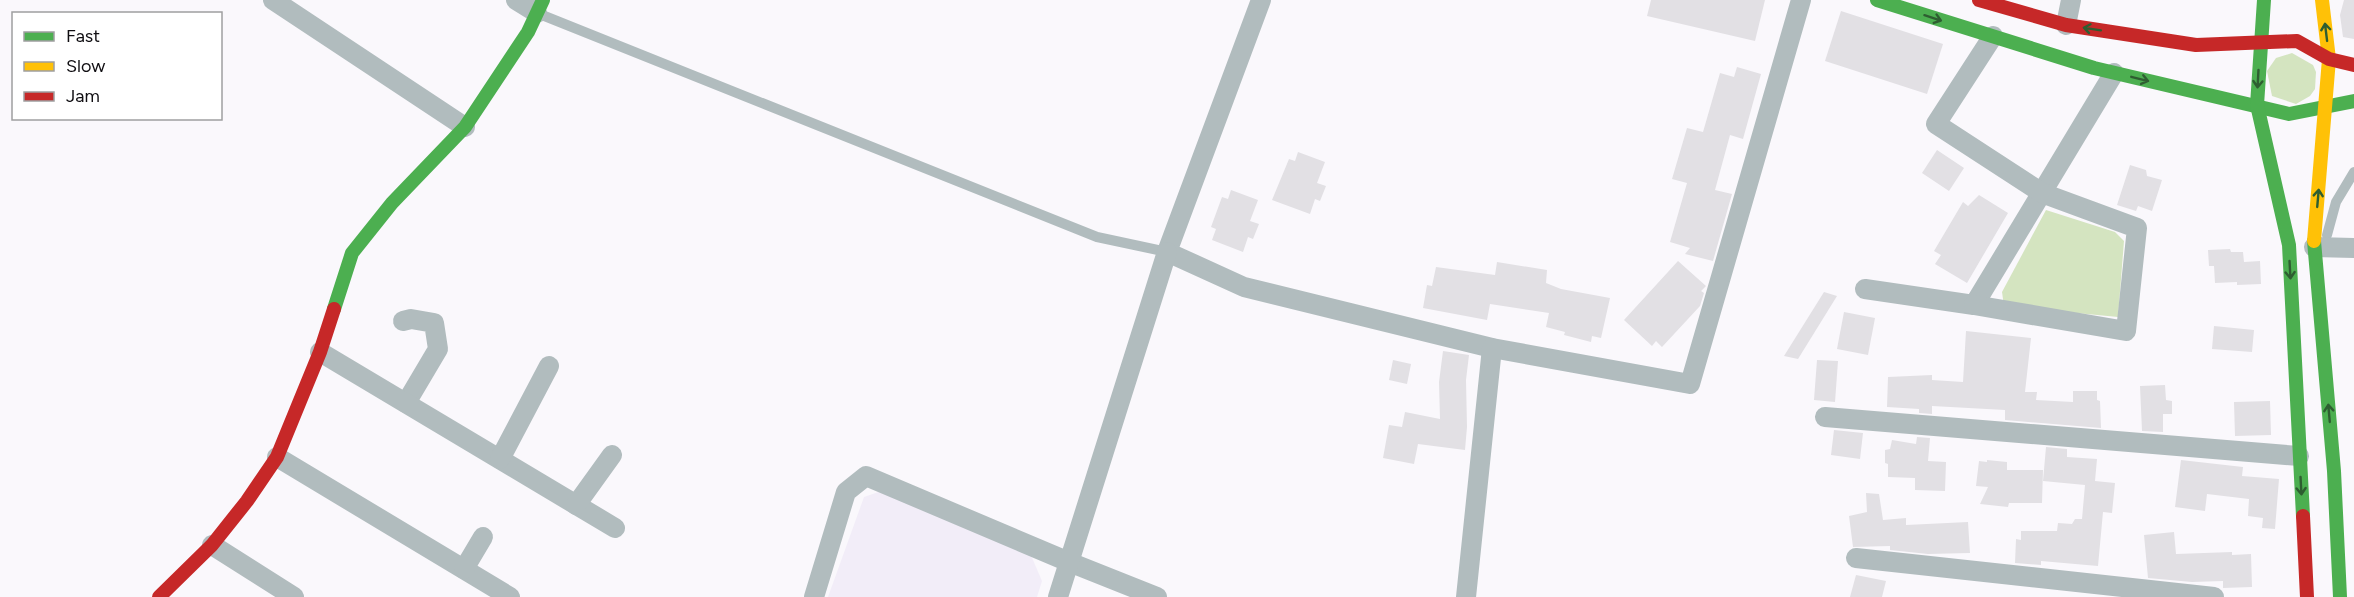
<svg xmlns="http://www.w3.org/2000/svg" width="2354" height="597" viewBox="0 0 2354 597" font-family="Figtree,sans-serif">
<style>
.built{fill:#f2edf8}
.green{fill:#d4e4c0}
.building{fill:#e2e0e4}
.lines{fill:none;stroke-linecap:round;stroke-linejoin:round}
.lane{stroke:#b1bcbe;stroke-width:10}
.street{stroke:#b1bcbe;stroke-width:20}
.fast{stroke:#4caf50;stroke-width:14}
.slow{stroke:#ffc107;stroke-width:14}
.jam{stroke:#c62828;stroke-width:14}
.oneway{stroke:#2e5e31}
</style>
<rect width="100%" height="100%" fill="#faf8fc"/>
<polygon class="built" points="887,489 1030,553 1042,581 1037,597 828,597 864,497"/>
<g class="green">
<polygon points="2292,53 2313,65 2316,72 2315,89 2310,96 2296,104 2272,96 2267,71 2276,58"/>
<polygon points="2046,210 2115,232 2124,241 2118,317 2004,306 2002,292"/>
</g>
<g class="building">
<polygon points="1651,0 1765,0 1755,41 1647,16"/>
<polygon points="2344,0 2354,0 2354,39 2343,37 2340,15"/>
<polygon points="1841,11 1943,44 1927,94 1825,61"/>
<polygon points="1737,67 1761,74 1743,139 1730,135 1715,190 1732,194 1713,261 1685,254 1690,248 1670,242 1687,183 1672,179 1687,128 1703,132 1720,73 1734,77"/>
<polygon points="1937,150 1964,168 1949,191 1922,173"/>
<polygon points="1298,152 1325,162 1317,183 1326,186 1320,201 1315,199 1310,214 1272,200 1289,159 1295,161"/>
<polygon points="2130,165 2146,170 2147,176 2162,180 2152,211 2138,206 2136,211 2117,205"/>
<polygon points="1231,190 1258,200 1250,221 1259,224 1253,239 1248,237 1243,252 1212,240 1216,229 1211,227 1222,197 1228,199"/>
<polygon points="1979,195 2008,213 1967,283 1935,264 1941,255 1934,251 1963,202 1968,206"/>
<polygon points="2230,249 2231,252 2243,252 2244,262 2260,261 2261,284 2237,285 2237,282 2215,283 2214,266 2209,266 2208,250"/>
<polygon points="1678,261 1706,286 1701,291 1704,293 1700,306 1662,347 1656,341 1652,346 1624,320"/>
<polygon points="1497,262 1547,270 1546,283 1561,289 1610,298 1601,338 1592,336 1591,342 1564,335 1565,332 1546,327 1549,313 1490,304 1487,320 1423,308 1427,285 1432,286 1436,267 1495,275"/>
<polygon points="1824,292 1837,296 1798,359 1784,356"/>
<polygon points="1844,312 1875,318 1868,355 1837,349"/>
<polygon points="2214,326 2254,330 2252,352 2212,349"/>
<polygon points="1966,331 2031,338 2025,392 2037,392 2036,400 2073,402 2073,391 2097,391 2097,400 2100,401 2101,428 2005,420 2005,410 1932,406 1932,414 1919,413 1919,409 1887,407 1888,377 1932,375 1932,380 1963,382"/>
<polygon points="1443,351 1469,355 1466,380 1467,427 1465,450 1418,444 1414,464 1383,458 1389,425 1402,427 1405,412 1440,419 1439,382"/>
<polygon points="1393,360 1411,364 1407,384 1389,380"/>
<polygon points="1817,360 1838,361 1835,402 1814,400"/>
<polygon points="2165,385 2166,400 2172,401 2172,414 2163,414 2163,432 2142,431 2140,386"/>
<polygon points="2270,401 2271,435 2235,436 2234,402"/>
<polygon points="1834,430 1863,433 1860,459 1831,455"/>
<polygon points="1917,437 1930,438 1928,461 1946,462 1945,491 1915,490 1915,478 1888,477 1888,464 1885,463 1885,450 1890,449 1892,440 1916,444"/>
<polygon points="2046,447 2067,449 2067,457 2097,459 2095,481 2115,483 2112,513 2103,512 2098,566 2041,561 2041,565 2015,563 2016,539 2021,540 2021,531 2057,531 2058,523 2072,524 2075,519 2082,519 2085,485 2043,481"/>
<polygon points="1987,460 2007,462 2007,470 2043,470 2042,503 2009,503 2008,507 1980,504 1988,487 1976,486 1979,461 1987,462"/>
<polygon points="2181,460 2243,467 2242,476 2279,479 2275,529 2262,528 2263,518 2248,516 2249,499 2207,494 2205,511 2175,507"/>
<polygon points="1866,493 1879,494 1883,520 1906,518 1906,525 1968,522 1970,553 1928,554 1890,550 1890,546 1853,547 1849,516 1867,512"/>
<polygon points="2174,532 2176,554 2232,552 2232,555 2251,554 2252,587 2223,588 2223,581 2192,582 2148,578 2144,535"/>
<polygon points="1856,575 1886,581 1882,597 1850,597"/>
</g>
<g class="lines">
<g class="lane">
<polyline points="537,13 1097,237 1167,252"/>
<polyline points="2327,235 2336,202 2354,172"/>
</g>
<g class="street">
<polyline points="273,0 465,127"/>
<polyline points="516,0 537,13"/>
<polyline points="1261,0 1167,252 1244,287 1492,348 1690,384 1801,0"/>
<polyline points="2066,25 2071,0"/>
<polyline points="2314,247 2354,248"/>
<polyline points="1865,289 1974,305 2114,73"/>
<polyline points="1974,305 2126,331 2137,228 2042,193 1936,124 1993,36"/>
<polyline points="403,321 411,319 434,323 438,349 406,403"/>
<polyline points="320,352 615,528"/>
<polyline points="1825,417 2299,456"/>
<polyline points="277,457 510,597"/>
<polyline points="500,459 549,366"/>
<polyline points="576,505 612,455"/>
<polyline points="212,545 294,597"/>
<polyline points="1856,558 2214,597"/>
<polyline points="464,569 483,537"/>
<polyline points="814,597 846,492 866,476 1069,562 1157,597"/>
<polyline points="1058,597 1167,252"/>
<polyline points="1466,597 1492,348"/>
</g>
<g class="fast">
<polyline points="1877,0 2094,68 2289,114 2354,101"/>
<polyline points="2264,0 2257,105 2289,245 2303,516"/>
<polyline points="2314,241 2334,471 2340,597"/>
<polyline points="334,309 352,253 392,203 465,127 528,32 543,0"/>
</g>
<polyline class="slow" points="2314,241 2329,59 2322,0"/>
<g class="jam">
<polyline points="1979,0 2066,25 2196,45 2297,41 2329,59 2354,65"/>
<polyline points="2303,516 2307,597"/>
<polyline points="159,597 212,545 247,501 277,457 320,352 334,309"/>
</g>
</g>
<defs><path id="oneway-shaft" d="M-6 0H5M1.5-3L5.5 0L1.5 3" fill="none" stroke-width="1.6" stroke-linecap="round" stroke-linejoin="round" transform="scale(1.5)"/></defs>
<g class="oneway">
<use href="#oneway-shaft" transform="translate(1933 18) rotate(18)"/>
<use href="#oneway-shaft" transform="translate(2092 29) rotate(-171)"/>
<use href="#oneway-shaft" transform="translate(2326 32) rotate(-97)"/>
<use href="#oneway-shaft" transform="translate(2140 79) rotate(14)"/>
<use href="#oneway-shaft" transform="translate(2258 79) rotate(93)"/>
<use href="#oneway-shaft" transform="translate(2318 198) rotate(-85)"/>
<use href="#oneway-shaft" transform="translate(2290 270) rotate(87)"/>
<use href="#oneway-shaft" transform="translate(2329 413) rotate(-95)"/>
<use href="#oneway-shaft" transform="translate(2301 486) rotate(87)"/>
</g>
<rect x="12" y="12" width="210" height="108" fill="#ffffff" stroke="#9f9fa0" stroke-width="1.5"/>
<rect x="24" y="32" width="30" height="9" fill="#4caf50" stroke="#9f9fa0" stroke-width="1.5"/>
<text x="66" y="42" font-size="18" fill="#100e12">Fast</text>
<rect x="24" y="62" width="30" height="9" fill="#ffc107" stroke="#9f9fa0" stroke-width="1.5"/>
<text x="66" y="72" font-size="18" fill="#100e12">Slow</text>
<rect x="24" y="92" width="30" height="9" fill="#c62828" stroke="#9f9fa0" stroke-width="1.5"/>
<text x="66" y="102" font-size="18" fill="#100e12">Jam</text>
</svg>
